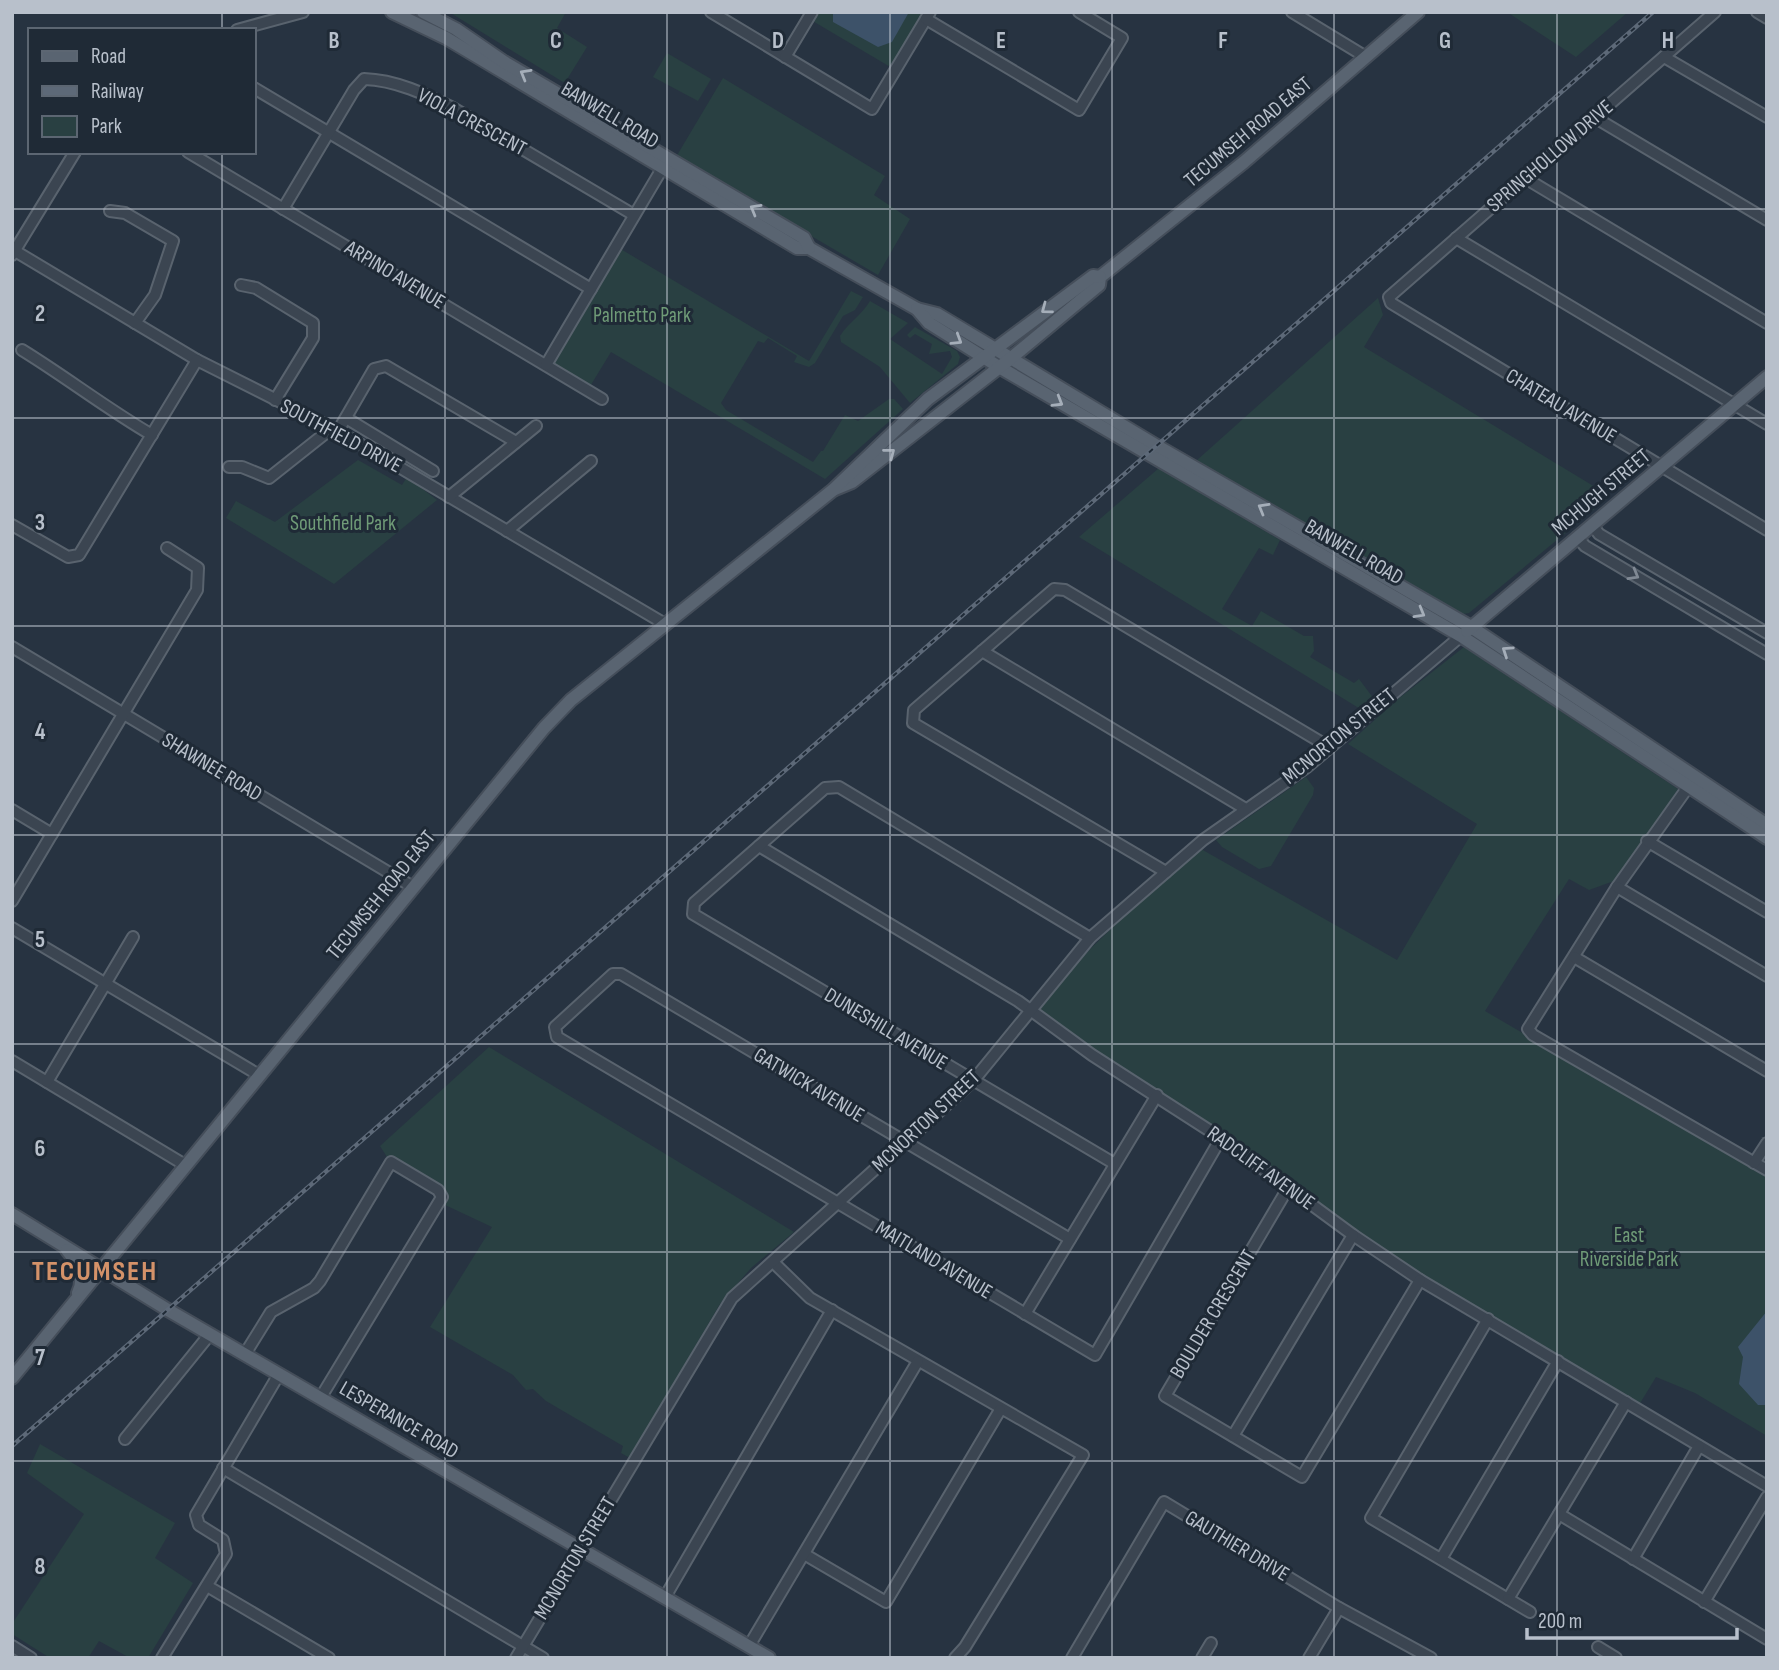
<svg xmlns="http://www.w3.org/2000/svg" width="1779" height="1670" viewBox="0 0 1779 1670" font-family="'Sofia Sans Condensed',sans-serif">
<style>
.green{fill:#294042}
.water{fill:#3d5269}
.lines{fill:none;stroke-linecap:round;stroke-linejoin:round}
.minor-casing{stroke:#59636e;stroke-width:14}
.major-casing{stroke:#454e5a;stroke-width:16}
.minor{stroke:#3b4551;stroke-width:10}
.major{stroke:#596471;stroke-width:12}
.rail-casing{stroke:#5d6978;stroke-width:4.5}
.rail{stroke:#1f2a36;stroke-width:2;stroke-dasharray:5;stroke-linecap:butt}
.oneway{stroke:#a5aeb9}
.oneway2{stroke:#808994}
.grid{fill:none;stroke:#b8c0cb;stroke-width:2;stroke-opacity:0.55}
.labels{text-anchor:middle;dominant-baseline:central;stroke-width:6;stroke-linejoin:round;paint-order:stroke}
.street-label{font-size:21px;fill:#b8c0cb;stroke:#1f2a36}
.park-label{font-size:21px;fill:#6f9b77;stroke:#1f2a36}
.district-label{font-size:28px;font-weight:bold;letter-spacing:2px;fill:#d49269;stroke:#1f2a36}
.grid-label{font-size:23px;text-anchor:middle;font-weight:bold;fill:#b8c0cb;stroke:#1f2a36;stroke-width:6;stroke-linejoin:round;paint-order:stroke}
</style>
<rect width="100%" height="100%" fill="#273341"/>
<g class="green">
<polygon points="449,12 566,12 557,28 587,47 566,81 563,82"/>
<polygon points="816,12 925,12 892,68 811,20"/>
<polygon points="1507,12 1628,12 1576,57"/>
<polygon points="667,53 711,79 698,101 653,77"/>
<polygon points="723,78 885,176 874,195 910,219 878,275 676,157"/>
<polygon points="619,248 809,361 851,291 863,297 855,310 843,316 815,363 809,367 794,362 797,356 768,338 764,343 758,341 721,403 726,410 813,462 821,451 823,451 845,415 858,421 889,399 894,399 903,409 825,479 611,352 589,388 557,368 553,361"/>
<polygon points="1378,298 1383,315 1364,347 1610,496 1469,613 1463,614 1196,461"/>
<path d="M 870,301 L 908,323 L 890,339 L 942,374 L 952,357 L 950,351 L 929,354 L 932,344 L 915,334 L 910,338 L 907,335 L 915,327 L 957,351 L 960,357 L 958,364 L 910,403 L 880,367 L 841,342 L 840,336 C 849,322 861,316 870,301 Z"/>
<polygon points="358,460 402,485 407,477 437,500 334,584 226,518 236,501 275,522"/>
<polygon points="1159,468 1280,540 1273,555 1259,548 1222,609 1252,626 1261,611 1304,636 1313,636 1314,651 1310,657 1354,683 1359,679 1374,699 1362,710 1079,537"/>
<path d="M 1464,647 L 1678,789 L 1614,884 L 1611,882 L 1589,890 L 1569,879 L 1485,1011 L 1767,1176 L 1767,1436 L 1695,1393 L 1656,1377 L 1639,1405 L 1381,1252 L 1180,1105 L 1088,1047 L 1037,1006 C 1087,948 1143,898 1201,849 L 1397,960 L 1477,824 L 1348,744 L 1398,699 Z"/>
<polygon points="1306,777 1314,788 1313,795 1271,866 1259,869 1222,847 1216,840"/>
<polygon points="489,1047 794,1232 751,1268 720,1304 630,1458 621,1453 623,1446 546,1401 533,1389 526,1390 513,1375 430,1327 492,1227 443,1204 445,1189 387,1157 380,1146"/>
<polygon points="40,1444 175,1523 155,1558 193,1583 148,1658 130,1658 99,1641 88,1658 50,1658 12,1634 12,1624 84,1514 27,1473"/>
</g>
<g class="water">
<polygon points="909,12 892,42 878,47 833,22 833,12"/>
<polygon points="1767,1311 1767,1405 1758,1405 1739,1384 1743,1357 1738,1347"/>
</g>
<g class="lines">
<g class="minor-casing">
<g id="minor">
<polyline points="711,12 872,109 930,12"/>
<polyline points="1292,12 1366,57"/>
<polyline points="1715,12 1389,297 1391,303 1767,530"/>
<polyline points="1757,12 1767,18"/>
<polyline points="926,19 1079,110 1122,38 1079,12"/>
<polyline points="237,30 303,12"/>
<polyline points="785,57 812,12"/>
<polyline points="1664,57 1767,117"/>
<polyline points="254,88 591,289"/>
<polyline points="1594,117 1767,220"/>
<polyline points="188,152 602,399"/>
<polyline points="1525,178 1767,323"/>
<path d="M 283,209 L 354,90 L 364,79 C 396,80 425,94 453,108 L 634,215"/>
<polyline points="110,211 125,213 173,241 155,295 135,323"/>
<polyline points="1456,238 1767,424"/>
<polyline points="15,251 197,360 338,431 665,624"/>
<polyline points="12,255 75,152"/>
<polyline points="241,285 256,288 313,323 313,338 275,400"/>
<path d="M 22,350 C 66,377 107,409 152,435"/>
<polyline points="546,365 666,162"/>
<polyline points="346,418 433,471"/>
<polyline points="338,431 374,369 386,366 516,442"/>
<polyline points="229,467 242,467 269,478 332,428"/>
<polyline points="449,497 536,426"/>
<polyline points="12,525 68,557 79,555 197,360"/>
<polyline points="1592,525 1599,534 1767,633"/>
<polyline points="507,531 591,461"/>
<polyline points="1577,537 1585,546 1767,654"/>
<polyline points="12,647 413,887"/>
<polyline points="982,651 1244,808"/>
<polyline points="1693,780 1617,887 1528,1029 1533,1035 1767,1170"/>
<polyline points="12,810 52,834"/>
<polyline points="1647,841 1767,912"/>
<polyline points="759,846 1018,1001 1092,1055 1221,1138 1353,1235 1420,1280 1767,1486"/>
<polyline points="1166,872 913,723 914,710 1054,589 1065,590 1329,747"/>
<polyline points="1617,887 1767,976"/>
<polyline points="12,901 197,590 198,568 167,548"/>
<polyline points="12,928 259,1075"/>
<polyline points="1090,938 839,787 825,788 694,903 693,914 1115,1164"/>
<polyline points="1574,957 1767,1071"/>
<polyline points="12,1061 185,1165"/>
<polyline points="47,1082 133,937"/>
<polyline points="1754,1163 1767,1143"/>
<polyline points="1288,1188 1165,1396 1302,1477 1420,1280"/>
<polyline points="1070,1239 621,974 613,974 555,1027 557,1037 1095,1355 1221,1138"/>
<polyline points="773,1262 810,1298 1083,1455 965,1647 955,1658"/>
<polyline points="1025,1314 1157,1095"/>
<polyline points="1488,1319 1371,1518 1508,1599 1626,1402"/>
<polyline points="245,1354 271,1312 314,1288 320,1281 391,1162 438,1190 442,1197 321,1397"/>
<polyline points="1233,1436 1353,1235"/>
<polyline points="125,1439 210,1334"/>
<polyline points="223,1468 543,1658"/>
<polyline points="1559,1514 1767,1639"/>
<polyline points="804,1554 886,1602 1000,1410"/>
<polyline points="1441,1559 1558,1361"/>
<polyline points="1633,1559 1699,1446"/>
<polyline points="207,1586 329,1658"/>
<polyline points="665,1597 832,1310"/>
<polyline points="1508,1599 1530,1612"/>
<polyline points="1704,1602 1767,1497"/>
<polyline points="12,1646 31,1658"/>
<polyline points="749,1646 918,1361"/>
<polyline points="1598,1647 1616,1658"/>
<polyline points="162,1658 226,1554 223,1540 199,1525 196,1515 279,1374"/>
<polyline points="516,1658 732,1298 973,1081 1090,938 1203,840 1307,767 1461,636"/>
<polyline points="1072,1658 1164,1502 1339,1608 1431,1658"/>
<polyline points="1202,1658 1211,1643"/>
<polyline points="1309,1658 1339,1608"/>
</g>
</g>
<g class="major-casing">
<g id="major">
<polyline points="392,12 446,38 797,248 809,248 917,309 937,314 1157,446 1471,627 1767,825"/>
<polyline points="423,12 456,29 504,62 804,238 809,248"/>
<polyline points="917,309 929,323 999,367 1461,636 1767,838"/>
<polyline points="835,489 852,482 1010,359 1099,285 1100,277 1244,162 1418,12"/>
<polyline points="1467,631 1767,377"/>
<polyline points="12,1214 168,1310 769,1658"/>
<path d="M 67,1250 C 78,1263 86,1277 78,1293"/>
<polyline points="12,1378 544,728 571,700 833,490 928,399 1093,276 1100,277"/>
</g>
</g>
<use href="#minor" class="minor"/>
<use href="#major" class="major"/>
<g class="rail-casing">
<polyline id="rail" points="12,1446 1653,12"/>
</g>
<use href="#rail" class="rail"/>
</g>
<defs><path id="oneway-chevron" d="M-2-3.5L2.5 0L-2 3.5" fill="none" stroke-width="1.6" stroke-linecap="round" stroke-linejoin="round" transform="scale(1.75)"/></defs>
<g class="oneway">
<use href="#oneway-chevron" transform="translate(525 74) rotate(-150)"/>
<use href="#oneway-chevron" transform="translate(755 209) rotate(-150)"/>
<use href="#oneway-chevron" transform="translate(1046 309) rotate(143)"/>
<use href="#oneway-chevron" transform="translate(957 340) rotate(32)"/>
<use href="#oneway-chevron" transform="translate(1058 402) rotate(31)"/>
<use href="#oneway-chevron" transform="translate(890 453) rotate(-38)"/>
<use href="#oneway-chevron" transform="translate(1263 508) rotate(-150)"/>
<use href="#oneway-chevron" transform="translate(1420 613) rotate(30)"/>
<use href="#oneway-chevron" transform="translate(1507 651) rotate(-146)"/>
</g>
<use class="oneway2" href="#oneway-chevron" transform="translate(1634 575) rotate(30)"/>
<path class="grid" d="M 222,12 L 222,30M 445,12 L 445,1658M 667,12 L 667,1658M 890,12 L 890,1658M 1112,12 L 1112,1658M 1334,12 L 1334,1658M 1557,12 L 1557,1658M 222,152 L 222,1658M 12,209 L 1767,209M 12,418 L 1767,418M 12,626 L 1767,626M 12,835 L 1767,835M 12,1044 L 1767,1044M 12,1252 L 1767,1252M 12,1461 L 1767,1461"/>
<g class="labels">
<g class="street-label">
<text transform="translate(610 115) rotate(31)">BANWELL ROAD</text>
<text transform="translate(472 122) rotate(28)">VIOLA CRESCENT</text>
<text transform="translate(1248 132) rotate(-40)">TECUMSEH ROAD EAST</text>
<text transform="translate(1550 156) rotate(-41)">SPRINGHOLLOW DRIVE</text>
<text transform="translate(395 275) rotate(31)">ARPINO AVENUE</text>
<text transform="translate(1561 406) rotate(31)">CHATEAU AVENUE</text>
<text transform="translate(341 436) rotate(28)">SOUTHFIELD DRIVE</text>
<text transform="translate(1601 492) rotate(-40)">MCHUGH STREET</text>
<text transform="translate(1354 552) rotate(30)">BANWELL ROAD</text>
<text transform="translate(1339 736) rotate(-39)">MCNORTON STREET</text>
<text transform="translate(212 767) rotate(31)">SHAWNEE ROAD</text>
<text transform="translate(381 895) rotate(-51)">TECUMSEH ROAD EAST</text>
<text transform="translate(886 1029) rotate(31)">DUNESHILL AVENUE</text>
<text transform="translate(809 1085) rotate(31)">GATWICK AVENUE</text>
<text transform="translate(926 1121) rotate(-43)">MCNORTON STREET</text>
<text transform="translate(1261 1168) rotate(36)">RADCLIFF AVENUE</text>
<text transform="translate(934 1260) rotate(31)">MAITLAND AVENUE</text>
<text transform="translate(1213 1314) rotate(-59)">BOULDER CRESCENT</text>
<text transform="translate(399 1420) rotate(30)">LESPERANCE ROAD</text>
<text transform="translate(1237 1546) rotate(31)">GAUTHIER DRIVE</text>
<text transform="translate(575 1558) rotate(-59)">MCNORTON STREET</text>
</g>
<g class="park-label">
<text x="642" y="315">Palmetto Park</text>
<text x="343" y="523">Southfield Park</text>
<text x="1629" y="1235">East<tspan x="1629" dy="24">Riverside Park</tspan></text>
</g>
<g class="district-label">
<text x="95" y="1271">TECUMSEH</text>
</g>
</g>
<g class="grid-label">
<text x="334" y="48">B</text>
<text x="556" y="48">C</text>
<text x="778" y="48">D</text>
<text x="1001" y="48">E</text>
<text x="1223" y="48">F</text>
<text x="1445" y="48">G</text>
<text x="1668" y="48">H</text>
<text x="40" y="321">2</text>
<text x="40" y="530">3</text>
<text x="40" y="739">4</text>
<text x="40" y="947">5</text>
<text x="40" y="1156">6</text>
<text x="40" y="1365">7</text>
<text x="40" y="1574">8</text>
</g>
<rect width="1779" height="1670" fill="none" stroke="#b8c0cb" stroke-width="28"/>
<rect x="28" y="28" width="228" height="126" fill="#1f2a36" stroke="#5c6672" stroke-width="2"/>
<rect x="42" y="51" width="35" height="10" fill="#596471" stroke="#5c6672" stroke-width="2"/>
<text x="91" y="63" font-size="21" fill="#b8c0cb">Road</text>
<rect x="42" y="86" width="35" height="10" fill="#5d6978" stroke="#5c6672" stroke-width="2"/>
<text x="91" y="98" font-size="21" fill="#b8c0cb">Railway</text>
<rect x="42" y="116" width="35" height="21" fill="#294042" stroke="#5c6672" stroke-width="2"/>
<text x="91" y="133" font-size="21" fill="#b8c0cb">Park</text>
<path d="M1527 1628v10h210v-10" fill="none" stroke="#b8c0cb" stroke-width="3.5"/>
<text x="1538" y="1628" font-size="21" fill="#b8c0cb" stroke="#1f2a36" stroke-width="5" paint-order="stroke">200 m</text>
</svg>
